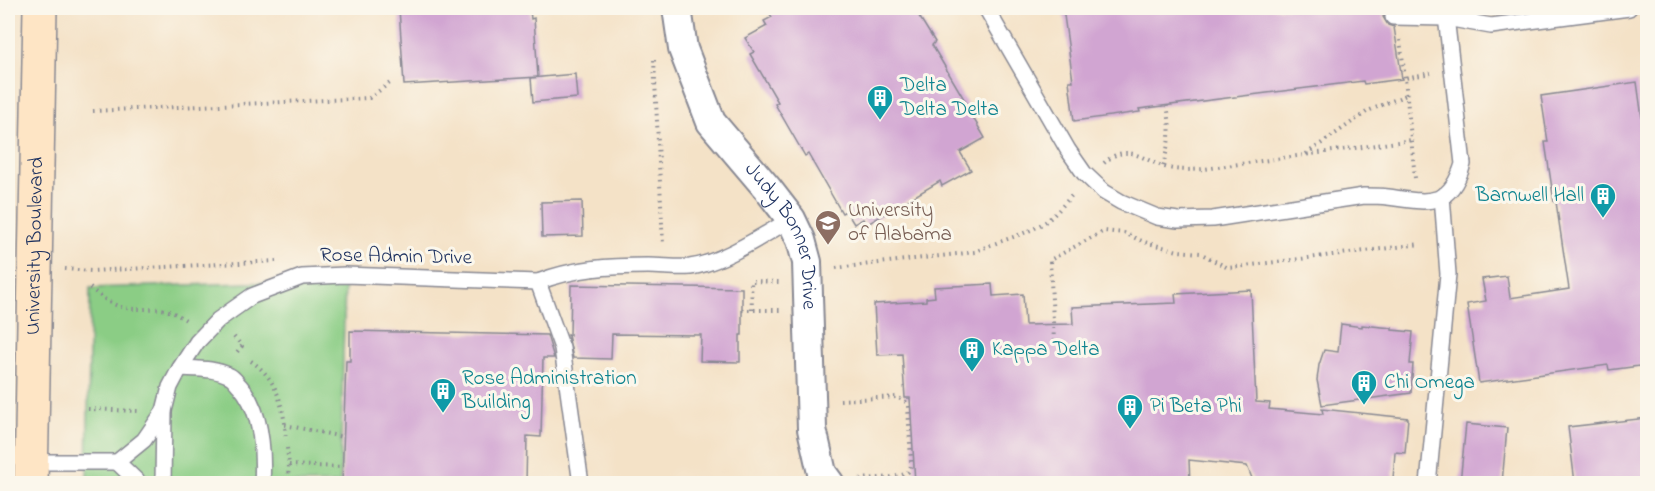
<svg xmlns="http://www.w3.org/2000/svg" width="1655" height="491" viewBox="0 0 1655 491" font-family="'Indie Flower',sans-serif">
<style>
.green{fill:#8bcd85;stroke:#537e72;stroke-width:1.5}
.building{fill:#d1a5d2}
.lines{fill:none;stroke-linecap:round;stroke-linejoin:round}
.lane-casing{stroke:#888892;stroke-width:18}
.street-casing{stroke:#888892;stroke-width:32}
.secondary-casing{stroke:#888892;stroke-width:36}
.path{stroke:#888892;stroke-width:4;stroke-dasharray:1.5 4.5;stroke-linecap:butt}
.lane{stroke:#fff;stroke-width:15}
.street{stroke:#fff;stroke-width:28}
.secondary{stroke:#fee5c5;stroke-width:33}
.labels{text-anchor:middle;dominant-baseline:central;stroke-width:6;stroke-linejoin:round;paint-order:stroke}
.culture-label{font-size:21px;fill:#0d838f;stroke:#fbf7ec;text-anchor:start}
.education-label{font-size:21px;fill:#785e54;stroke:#fbf7ec;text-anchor:start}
.street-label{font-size:21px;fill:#1b2f5e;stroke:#fbf7ec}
</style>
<rect width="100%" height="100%" fill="#fbf7ec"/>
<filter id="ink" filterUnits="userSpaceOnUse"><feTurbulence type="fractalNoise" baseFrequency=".0167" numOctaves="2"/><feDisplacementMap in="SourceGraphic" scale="12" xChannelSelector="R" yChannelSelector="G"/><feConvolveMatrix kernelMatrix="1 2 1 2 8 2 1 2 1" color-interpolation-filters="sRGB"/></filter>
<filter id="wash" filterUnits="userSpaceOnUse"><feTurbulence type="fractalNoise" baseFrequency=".008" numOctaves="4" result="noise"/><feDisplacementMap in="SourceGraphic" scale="24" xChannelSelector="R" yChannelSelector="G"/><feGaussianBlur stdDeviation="1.35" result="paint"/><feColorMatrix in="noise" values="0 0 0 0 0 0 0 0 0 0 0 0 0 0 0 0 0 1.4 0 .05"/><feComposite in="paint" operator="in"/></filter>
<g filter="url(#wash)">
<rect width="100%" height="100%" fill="#f4e2c7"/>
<polygon class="green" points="345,280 340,483 87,484 90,288"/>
<g id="blocks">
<g class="building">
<polygon points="399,8 498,8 499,12 530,10 531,19 534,18 538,77 404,85"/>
<polygon points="766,8 914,8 935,42 932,45 967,104 965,104 985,138 960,152 971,170 942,186 940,181 866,225 863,219 854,224 846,211 842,213 808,154 805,156 775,104 778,102 750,54 754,52 745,38 767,26 764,21 772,17"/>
<polygon points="1063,8 1392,8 1385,12 1383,17 1388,25 1394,27 1402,79 1364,84 1363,81 1139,109 1140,112 1074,121 1069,81 1073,81"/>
<polygon points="575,74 577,98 533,102 531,78"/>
<polygon points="1637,82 1643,125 1647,125 1647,365 1609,370 1608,365 1479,383 1467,304 1486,301 1482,279 1507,276 1510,298 1569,289 1556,202 1554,202 1545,142 1548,142 1541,96"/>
<polygon points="582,201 583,236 542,237 541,202"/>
<polygon points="992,284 993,296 1023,294 1025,325 1073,324 1072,307 1176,303 1175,294 1251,290 1256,402 1270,403 1269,409 1323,414 1322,409 1408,418 1405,453 1395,452 1393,479 1391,479 1390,483 1254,483 1247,466 1189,460 1190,483 915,483 910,398 905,398 902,354 877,355 874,304 926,301 926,298 935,297 934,287"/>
<polygon points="571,285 742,288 742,335 740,335 740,362 700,361 701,335 612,334 611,359 573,358 568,335 570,335"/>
<polygon points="1341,324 1362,327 1362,325 1392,328 1392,330 1413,332 1410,364 1413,364 1411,393 1322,405 1317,380 1319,365 1324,350 1338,352"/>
<polygon points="350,331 547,335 554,358 543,358 541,437 527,436 526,483 342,483 346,361 350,361"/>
<polygon points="1647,418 1647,483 1575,483 1568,427"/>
<polygon points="1466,424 1507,428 1502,483 1460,483"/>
</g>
</g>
</g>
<g filter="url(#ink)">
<use href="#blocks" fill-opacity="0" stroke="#888892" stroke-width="1.5"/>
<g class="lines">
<g class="lane-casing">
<g id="lane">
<path d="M 986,8 L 1068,150 L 1084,173 L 1104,192 L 1121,202 L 1157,217 L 1178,220 L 1213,219 L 1364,196 C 1372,196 1380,196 1388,197 C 1426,202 1449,210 1463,164 L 1445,8"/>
<polyline points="1393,17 1446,18 1491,26 1629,8"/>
<polyline points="538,282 562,348 581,484"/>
<path d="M 180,368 C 196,369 215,368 230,376 C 234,378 237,383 240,386 C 262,411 264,451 262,484"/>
<polyline points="31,462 117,462 144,440 164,411"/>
<polyline points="117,462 140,484"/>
<path d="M 163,484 L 164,411 L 170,387 L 180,368 L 197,342 L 218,320 L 252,296 L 302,277 L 345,275 L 538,282 C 574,268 610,266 648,266 C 662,266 677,268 690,267 C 721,263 764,235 791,219"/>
<polyline points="1428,484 1448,274 1442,196"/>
</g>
</g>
<g class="street-casing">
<g id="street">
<path id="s1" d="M 677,8 L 683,49 L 711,122 L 767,188 L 791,219 L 801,240 L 807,262 L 812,429 L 822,473 L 830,484"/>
</g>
</g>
<g class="secondary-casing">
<g id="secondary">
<path id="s2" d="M 31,484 L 40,8"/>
</g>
</g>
<g class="path">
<polyline points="774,8 774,9"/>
<polyline points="708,12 738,8"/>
<polyline points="1400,40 1405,78"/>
<polyline points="654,60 663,244"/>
<polyline points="93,111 369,98 390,83"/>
<polyline points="1306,154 1368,111 1406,95"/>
<path d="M 1104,163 C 1127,142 1141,159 1165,167 C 1178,171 1191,170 1204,169 L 1412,140"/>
<path d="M 1163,166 C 1169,142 1172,130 1167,106"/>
<polyline points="1415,178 1405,78 1431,73"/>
<path d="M 836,268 L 975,252 C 996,241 1023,236 1042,224 C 1054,217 1063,205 1073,194"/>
<polyline points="65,269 91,271 276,261"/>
<path d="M 90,288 C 99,295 107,302 118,306 C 132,311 146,308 160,309 C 170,310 178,315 186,320"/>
<polyline points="752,309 751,281 780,282"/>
<polyline points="742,310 780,310"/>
<polyline points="234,337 242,346 237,352"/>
<polyline points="1054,341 1050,260 1104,231 1124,233 1144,242 1178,251 1200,253 1228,268 1421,244"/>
<path d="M 251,361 C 278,379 284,408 286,438"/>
<path d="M 840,400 L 897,397 L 906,402 L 908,406 L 911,462 C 911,466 911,468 908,472 C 900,479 868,478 857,479"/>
<polyline points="88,409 138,411"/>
<polyline points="285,425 343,437"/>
<polyline points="287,448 289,465 288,477"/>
<polyline points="289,465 342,467"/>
</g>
<use href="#lane" class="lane"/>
<use href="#street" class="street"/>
<use href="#secondary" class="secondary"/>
</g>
</g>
<defs>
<g id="building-pin" transform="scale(1.35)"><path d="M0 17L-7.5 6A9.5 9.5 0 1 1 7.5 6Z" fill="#0f9aa8" stroke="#fbf7ec"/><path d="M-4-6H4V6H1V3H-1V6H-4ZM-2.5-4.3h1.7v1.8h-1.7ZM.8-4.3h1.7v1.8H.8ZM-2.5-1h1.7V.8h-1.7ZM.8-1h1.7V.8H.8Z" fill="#fff"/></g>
<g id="university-pin" transform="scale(1.35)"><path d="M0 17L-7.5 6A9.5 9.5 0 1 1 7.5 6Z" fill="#8d6e63" stroke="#fbf7ec"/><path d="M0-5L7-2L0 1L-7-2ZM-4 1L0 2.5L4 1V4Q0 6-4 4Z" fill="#fff"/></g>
</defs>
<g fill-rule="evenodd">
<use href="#building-pin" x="880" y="98"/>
<use href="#building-pin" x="1603" y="196"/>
<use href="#university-pin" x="828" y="223"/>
<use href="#building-pin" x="972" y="350"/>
<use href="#building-pin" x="1364" y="383"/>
<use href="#building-pin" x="443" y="391"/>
<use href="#building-pin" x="1130" y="407"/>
</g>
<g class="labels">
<g class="culture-label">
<text x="900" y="86">Delta<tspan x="900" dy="24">Delta Delta</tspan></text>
<text x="1584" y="196" text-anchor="end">Barnwell Hall</text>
<text x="992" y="350">Kappa Delta</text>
<text x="462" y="379">Rose Administration<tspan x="462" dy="24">Building</tspan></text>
<text x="1384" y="383">Chi Omega</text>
<text x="1150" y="407">Pi Beta Phi</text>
</g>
<g class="education-label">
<text x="848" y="211">University<tspan x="848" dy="24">of Alabama</tspan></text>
</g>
<g class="street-label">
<text stroke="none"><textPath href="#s1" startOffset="258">Judy Bonner Drive</textPath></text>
<text stroke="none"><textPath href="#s2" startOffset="238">University Boulevard</textPath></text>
<text transform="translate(396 257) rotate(1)">Rose Admin Drive</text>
</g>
</g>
<rect width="1655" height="491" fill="none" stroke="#fbf7ec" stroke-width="30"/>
</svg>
